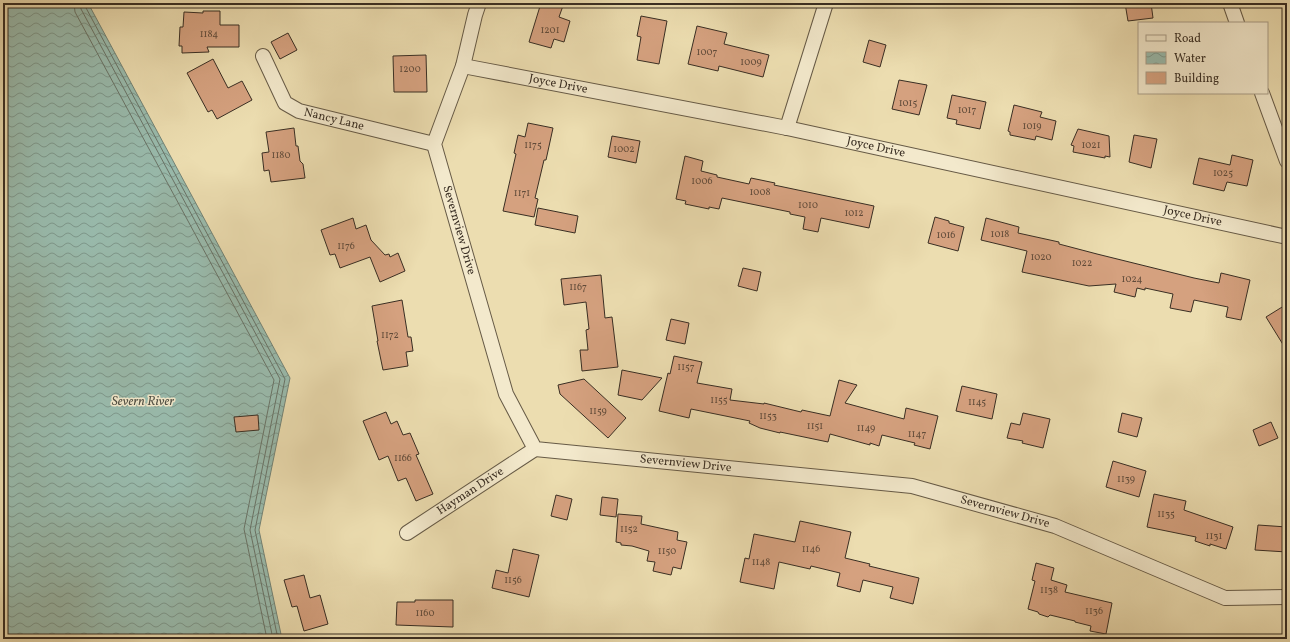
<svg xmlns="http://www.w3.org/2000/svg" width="1290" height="642" viewBox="0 0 1290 642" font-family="Vollkorn,serif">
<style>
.water{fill:url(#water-waves);stroke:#738376}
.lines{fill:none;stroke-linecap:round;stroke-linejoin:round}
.shore{stroke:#697468;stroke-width:1}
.building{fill:#d5a17f;stroke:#392e23}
.street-casing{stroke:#665a46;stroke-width:16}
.street{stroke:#f3e9cc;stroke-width:14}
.labels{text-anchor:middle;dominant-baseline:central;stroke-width:3;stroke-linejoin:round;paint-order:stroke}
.number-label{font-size:10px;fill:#604b3a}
.street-label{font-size:12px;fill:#392e23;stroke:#f3e9cc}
.water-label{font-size:13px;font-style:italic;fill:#515146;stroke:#f3e9cc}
</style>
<defs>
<pattern id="water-waves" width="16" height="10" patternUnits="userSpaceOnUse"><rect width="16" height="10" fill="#99bbad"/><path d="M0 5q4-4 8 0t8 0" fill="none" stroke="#7e988c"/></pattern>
</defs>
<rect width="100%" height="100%" fill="#ecddb0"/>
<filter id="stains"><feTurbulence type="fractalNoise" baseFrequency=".005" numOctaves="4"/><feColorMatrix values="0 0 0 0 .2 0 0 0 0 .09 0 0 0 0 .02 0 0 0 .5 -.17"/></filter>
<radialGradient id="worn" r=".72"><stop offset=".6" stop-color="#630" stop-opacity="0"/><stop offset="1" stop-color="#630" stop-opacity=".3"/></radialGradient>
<polygon class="water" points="3,3 88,3 290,378 259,530 282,639 3,639"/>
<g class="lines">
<g class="shore">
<polyline points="74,3 75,12 274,380 244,529 267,639"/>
<polyline points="80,3 81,9 280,379 250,530 273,639"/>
<polyline points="85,3 85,6 285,379 255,530 278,639"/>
</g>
</g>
<g class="building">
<polygon points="541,3 564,3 559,17 570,21 564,42 554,39 551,48 529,42"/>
<polygon points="1125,3 1151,3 1153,18 1128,21"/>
<polygon points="203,11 220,11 220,25 239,25 239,47 207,47 209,52 182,53 182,46 179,46 180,27 183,27 184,12 203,13"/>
<polygon points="641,16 667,21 659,64 637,60 641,37 637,36"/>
<polygon points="697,26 727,33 724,44 769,55 763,77 719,66 718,71 688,64"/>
<polygon points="288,33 297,50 280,59 271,42"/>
<polygon points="869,40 886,45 880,67 863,62"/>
<polygon points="426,55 427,92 394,92 393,56"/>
<polygon points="213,59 228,88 242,81 252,100 217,119 212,110 208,112 187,73"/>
<polygon points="899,80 927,85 919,115 892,109"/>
<polygon points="952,95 986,102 980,129 956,124 957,120 947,118"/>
<polygon points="1014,105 1042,112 1040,117 1056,121 1052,140 1036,136 1035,140 1010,135 1010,132 1008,131"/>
<polygon points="528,123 553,128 546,160 544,160 535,198 538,199 534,217 503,211 516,154 514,153 518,135 525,137"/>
<polygon points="294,128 296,146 298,146 300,161 303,164 305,178 271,182 269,170 264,171 262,153 269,152 266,132"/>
<polygon points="1078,129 1109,136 1110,157 1105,156 1105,158 1073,152 1074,146 1071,145"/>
<polygon points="1134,135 1157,139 1151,168 1129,162"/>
<polygon points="612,136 640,141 636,163 608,157"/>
<polygon points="1232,155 1253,160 1247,186 1227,182 1224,191 1193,184 1199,158 1230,165"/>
<polygon points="685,156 703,161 701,171 717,175 717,177 749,184 751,178 775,183 774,185 874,206 869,228 821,218 818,232 803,229 805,217 790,214 790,212 722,198 719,209 709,207 709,209 685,204 686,201 676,199"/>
<polygon points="538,208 578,216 575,233 535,225"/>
<polygon points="935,217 949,221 949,223 964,227 958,251 928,243"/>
<polygon points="353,218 356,229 366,225 371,240 385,255 389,254 390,257 398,253 405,271 380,282 370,257 340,268 335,254 330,255 321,230"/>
<polygon points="986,218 1019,227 1018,233 1059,242 1059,244 1097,254 1194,278 1219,283 1221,273 1250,280 1241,320 1226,317 1228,307 1194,300 1191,312 1170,308 1173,294 1145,288 1145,290 1137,288 1135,297 1114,292 1116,284 1089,286 1022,272 1027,251 981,240"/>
<polygon points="743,268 761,272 757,291 738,286"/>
<polygon points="601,275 605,318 612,317 618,367 582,371 580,350 588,350 586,330 589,329 586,302 564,305 561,279"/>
<polygon points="402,300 408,337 411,337 413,351 406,352 408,366 383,370 377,341 378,341 372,306"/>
<polygon points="1287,304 1287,351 1266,317"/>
<polygon points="671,319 689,323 685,344 666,340"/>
<polygon points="674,356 702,362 697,383 732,389 730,400 764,404 764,403 801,412 802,410 830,416 839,380 857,385 845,403 904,419 906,408 938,416 930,449 914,445 915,443 882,435 879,446 870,443 870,445 830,434 828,442 780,432 780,433 760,428 749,423 750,421 691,409 689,418 659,411 668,373 670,374"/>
<polygon points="622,370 662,378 642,400 618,395"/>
<polygon points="584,379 626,418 608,438 560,394 558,385"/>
<polygon points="962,386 997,394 992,419 956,411"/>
<polygon points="386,412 391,424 397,421 403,435 410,433 419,454 416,455 433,494 416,501 406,478 398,481 388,456 379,460 363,421"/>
<polygon points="1023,413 1050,419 1043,448 1022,443 1023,441 1007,438 1011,423 1020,425"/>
<polygon points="1122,413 1142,418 1137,437 1118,432"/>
<polygon points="258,415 259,430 236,432 234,417"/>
<polygon points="1271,422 1278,438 1259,446 1253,430"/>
<polygon points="1113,461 1146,471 1139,497 1106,487"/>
<polygon points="1154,494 1186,501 1184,510 1233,527 1226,549 1210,544 1210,546 1195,541 1196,537 1147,527"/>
<polygon points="556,495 572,499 567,520 551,516"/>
<polygon points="602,497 618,499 616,517 600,515"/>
<polygon points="618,514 642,516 641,524 678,532 677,540 687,542 681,569 673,567 671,575 653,571 655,562 647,561 649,551 632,546 621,545 621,543 616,542"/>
<polygon points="800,521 851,532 845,558 870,564 869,566 919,578 913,604 890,598 893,587 863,580 860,592 837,586 840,573 811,566 810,569 779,562 774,589 740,582 745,558 749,559 754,534 795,542"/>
<polygon points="1258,525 1287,527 1287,552 1255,550"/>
<polygon points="513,549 539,555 529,597 492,588 496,570 508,573"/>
<polygon points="1036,563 1054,568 1051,580 1067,585 1065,592 1112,603 1106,634 1090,631 1091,626 1075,622 1075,621 1050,615 1048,617 1039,614 1038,612 1028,609 1035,581 1032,580"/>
<polygon points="304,575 310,598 320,595 328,624 304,631 297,606 292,607 284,580"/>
<polygon points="415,600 453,600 453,627 396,625 397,602 415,602"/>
</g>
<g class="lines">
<g class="street-casing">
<g id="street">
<path id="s1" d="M 479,3 L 475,15 L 463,66 L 434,144 L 506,394 L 535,449 L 912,486 L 1055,526 L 1225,598 L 1287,597"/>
<polyline points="1230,3 1237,23"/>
<path id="s2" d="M 263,56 L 285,103 L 299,111 L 434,144"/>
<path id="s3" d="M 463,66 L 787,128 L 1287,237"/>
<polyline points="1262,93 1287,161"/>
<polyline points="787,128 826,3"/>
<path id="s4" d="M 407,533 L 535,449"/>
</g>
</g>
<use href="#street" class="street"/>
</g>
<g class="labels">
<g class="number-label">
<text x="550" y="30">1201</text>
<text x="209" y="34">1184</text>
<text x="707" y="52">1007</text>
<text x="751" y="62">1009</text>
<text x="410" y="69">1200</text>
<text x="908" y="103">1015</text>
<text x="967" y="110">1017</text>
<text x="1032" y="126">1019</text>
<text x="533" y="145">1175</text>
<text x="1091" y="145">1021</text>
<text x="624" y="149">1002</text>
<text x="281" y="155">1180</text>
<text x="1223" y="173">1025</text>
<text x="702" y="181">1006</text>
<text x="760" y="192">1008</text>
<text x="522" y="193">1171</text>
<text x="808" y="205">1010</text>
<text x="854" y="213">1012</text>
<text x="1000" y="234">1018</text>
<text x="946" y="235">1016</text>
<text x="346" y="246">1176</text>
<text x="1041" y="257">1020</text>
<text x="1082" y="263">1022</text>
<text x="1132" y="279">1024</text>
<text x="578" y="287">1167</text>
<text x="390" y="335">1172</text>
<text x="686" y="367">1157</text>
<text x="719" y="400">1155</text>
<text x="977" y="402">1145</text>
<text x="598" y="411">1159</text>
<text x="768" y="416">1153</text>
<text x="815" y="426">1151</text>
<text x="866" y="428">1149</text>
<text x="917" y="434">1147</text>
<text x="403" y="458">1166</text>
<text x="1126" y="479">1139</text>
<text x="1166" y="514">1135</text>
<text x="629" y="529">1152</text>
<text x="1214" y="536">1131</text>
<text x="811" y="549">1146</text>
<text x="667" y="551">1150</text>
<text x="761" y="562">1148</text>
<text x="513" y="580">1156</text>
<text x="1049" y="590">1138</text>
<text x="1094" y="611">1136</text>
<text x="425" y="613">1160</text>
</g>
<g class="street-label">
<text stroke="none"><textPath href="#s3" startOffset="97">Joyce Drive</textPath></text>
<text stroke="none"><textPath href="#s2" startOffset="104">Nancy Lane</textPath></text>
<text stroke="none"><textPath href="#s3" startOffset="421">Joyce Drive</textPath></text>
<text stroke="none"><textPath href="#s3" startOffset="745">Joyce Drive</textPath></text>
<text stroke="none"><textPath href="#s1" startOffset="238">Severnview Drive</textPath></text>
<text stroke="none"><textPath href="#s1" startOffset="622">Severnview Drive</textPath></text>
<text stroke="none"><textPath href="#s4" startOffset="76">Hayman Drive</textPath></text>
<text stroke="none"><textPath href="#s1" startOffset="946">Severnview Drive</textPath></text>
</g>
<g class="water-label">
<text x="143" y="402">Severn River</text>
</g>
</g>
<rect width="1290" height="642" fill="none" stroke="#ecddb0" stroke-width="16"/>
<rect x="4" y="4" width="1282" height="634" fill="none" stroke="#392e23" stroke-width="2"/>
<rect x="8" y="8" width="1274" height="626" fill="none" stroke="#392e23"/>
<rect x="1138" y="22" width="130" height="72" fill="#f3e9cc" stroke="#a99e88"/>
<rect x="1146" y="35" width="20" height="6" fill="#f3e9cc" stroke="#a99e88"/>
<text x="1174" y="42" font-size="12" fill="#392e23">Road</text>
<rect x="1146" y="52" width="20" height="12" fill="url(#water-waves)" stroke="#a99e88"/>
<text x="1174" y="62" font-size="12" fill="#392e23">Water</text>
<rect x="1146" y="72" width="20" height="12" fill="#d5a17f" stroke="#a99e88"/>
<text x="1174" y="82" font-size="12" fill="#392e23">Building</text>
<rect width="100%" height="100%" filter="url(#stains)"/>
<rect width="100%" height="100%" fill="url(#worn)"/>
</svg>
